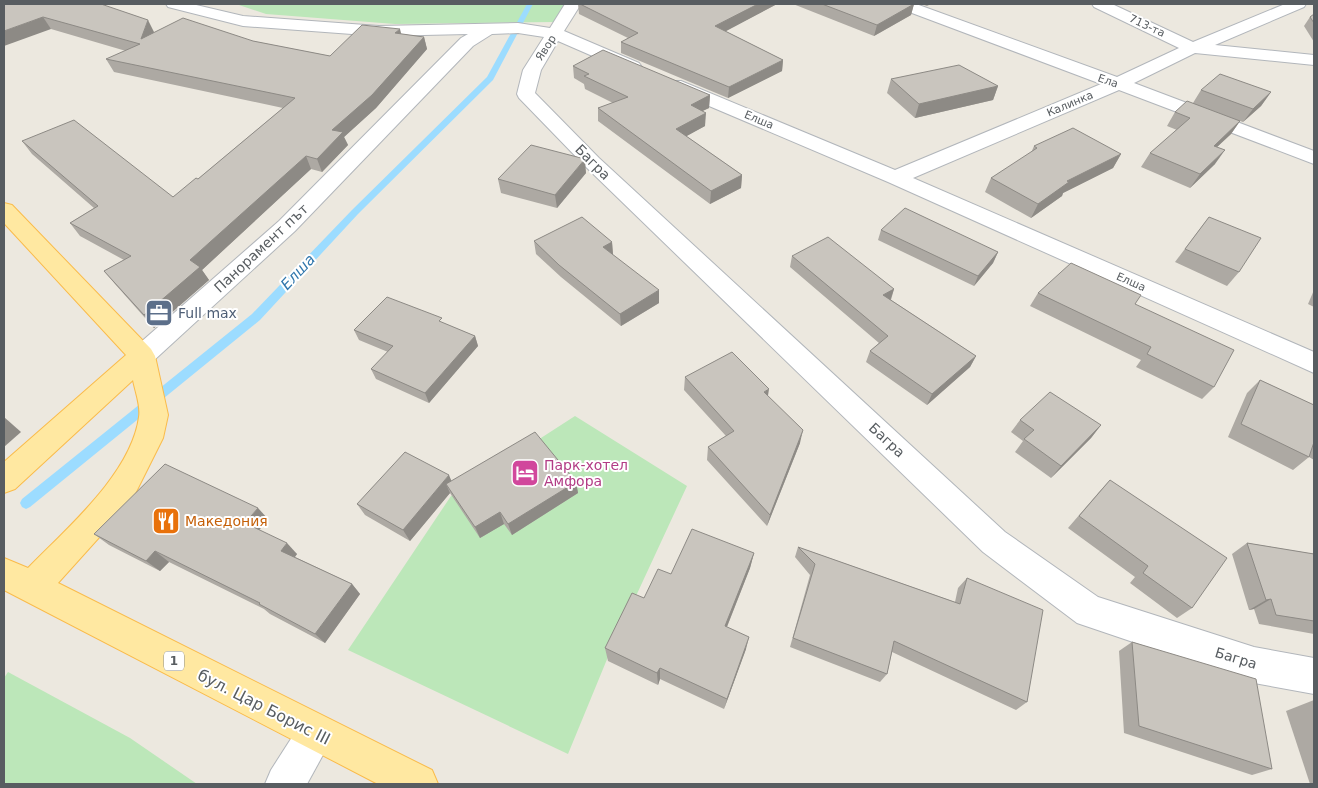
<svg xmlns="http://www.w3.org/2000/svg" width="1318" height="788" viewBox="0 0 1318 788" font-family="'DejaVu Sans',sans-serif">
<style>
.green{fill:#bce7b9}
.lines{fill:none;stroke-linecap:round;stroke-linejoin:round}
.stream{fill:#9cdcff;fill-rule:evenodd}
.minor-casing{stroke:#b2b6bb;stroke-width:2}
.major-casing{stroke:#fabb4a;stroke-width:2}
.minor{fill:#fff;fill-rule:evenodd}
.major{fill:#ffe8a1;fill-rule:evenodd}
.wall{fill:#ada9a3}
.shaded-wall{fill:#8d8a85}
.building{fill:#c9c5be;stroke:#8d8a85}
.labels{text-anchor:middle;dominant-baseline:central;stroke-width:4;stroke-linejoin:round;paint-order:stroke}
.far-street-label{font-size:11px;fill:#585d61;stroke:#fff}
.shield{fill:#fff;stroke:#8a8e90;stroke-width:1}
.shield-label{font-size:12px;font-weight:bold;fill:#585d61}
.street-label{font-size:14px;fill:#585d61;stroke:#fff}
.service-label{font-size:14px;fill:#4e5e75;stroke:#fff;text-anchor:start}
.hotel-label{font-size:14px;fill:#b23c85;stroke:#fff;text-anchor:start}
.food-label{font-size:14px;fill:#c56008;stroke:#fff;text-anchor:start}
.water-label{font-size:15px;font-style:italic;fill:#3278ad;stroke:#fff}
.near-street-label{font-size:16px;fill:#585d61;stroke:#fff}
</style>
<rect width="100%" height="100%" fill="#ece8df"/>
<g class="green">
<polygon points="236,4 566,4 556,22 395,24 266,14"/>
<polygon points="575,416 687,486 610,652 568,754 348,650 451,496"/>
<polygon points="8,672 130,738 197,784 4,784 4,678"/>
</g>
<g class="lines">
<polygon class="stream" points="527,4 533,4 493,80 358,214 260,320 30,507 26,509 22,507 20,503 22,499 252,314 352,210 487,77"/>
<g class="minor-casing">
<g id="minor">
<polygon points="166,4 192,4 243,16 379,26 518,23 550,28 565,4 581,4 564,31 639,63 642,67 639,71 627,71 558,41 541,70 535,93 599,158 1005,532 1098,597 1254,647 1314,658 1314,694 1254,683 1077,623 983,552 585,166 519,98 517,94 523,70 544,37 518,33 492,34 473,46 295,231 151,363 142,366 133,363 129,356 133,349 279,221 461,38 468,34 379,36 243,26 168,7"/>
<polygon points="894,4 916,4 1117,77 1179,48 1094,7 1092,4 1112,4 1193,42 1285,4 1306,4 1304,7 1215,45 1314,55 1314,65 1195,53 1134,83 1314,151 1314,164 1119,90 913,178 1314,352 1314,373 888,182 669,89 666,85 669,81 681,81 895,170 1101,84 896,7"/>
<polygon points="316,714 329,720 335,733 307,784 265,784 271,770 303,720"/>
</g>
</g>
<g class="major-casing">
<path id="major" d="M 4,203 L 12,205 L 151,349 L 155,356 L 168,415 L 163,438 L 131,502 L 58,583 L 432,770 L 438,784 L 378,784 L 4,590 L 4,558 L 28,568 C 67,528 131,474 139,417 C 141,406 135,391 133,380 L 15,489 L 4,493 L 4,462 L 126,355 L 4,223 Z"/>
</g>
<use href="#minor" class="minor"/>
<use href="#major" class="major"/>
</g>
<g class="wall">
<polygon points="4,4 154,32 154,33 253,41 330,56 401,34 424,37 427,49 376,108 344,137 348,145 322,172 311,169 202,270 209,280 154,328 115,284 104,271 124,260 80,236 70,223 94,208 32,154 22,141 173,197 198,179 283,108 114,72 106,59 126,51 51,29"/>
<polygon points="578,4 777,4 725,31 783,60 782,71 728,98 621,53 621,42 628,38 579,14"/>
<polygon points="793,4 914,4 911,15 874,36"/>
<polygon points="921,4 931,4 927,6"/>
<polygon points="1314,14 1314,42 1304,26 1310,17"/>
<polygon points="573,66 710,95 709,108 702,111 705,126 686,136 742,175 741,188 710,204 598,121 598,108 613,103 585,89 584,84 574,78"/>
<polygon points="891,79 998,86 993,100 915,118 887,93"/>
<polygon points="1201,90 1271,92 1261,106 1243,122 1240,121 1231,134 1217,147 1215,164 1190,188 1141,167 1150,153 1177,130 1167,126 1175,112 1193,103"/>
<polygon points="1034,146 1121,154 1113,168 1063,193 1062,196 1031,218 985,192 991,178 1031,153"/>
<polygon points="586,173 557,208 501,193 498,179"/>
<polygon points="1209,217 1239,272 1227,286 1175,262"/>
<polygon points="881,230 998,252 993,263 974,286 878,240"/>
<polygon points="534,241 612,242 613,255 659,303 621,326 561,277 536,254"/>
<polygon points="792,256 894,289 891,300 976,356 970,367 927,405 866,362 870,351 879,343 790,267"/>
<polygon points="1314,290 1314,307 1308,304"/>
<polygon points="1038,293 1135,304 1214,387 1202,399 1136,367 1141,360 1030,306"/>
<polygon points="443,323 475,336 478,346 429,403 376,379 371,369 388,352 359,340 354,330"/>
<polygon points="685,377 768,396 800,443 767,526 707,460 708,447 726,436 684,390"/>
<polygon points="1260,380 1314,405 1314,460 1309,457 1293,470 1228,437 1247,393"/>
<polygon points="1020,420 1101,425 1091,438 1051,478 1015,452 1023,441 1011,432"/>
<polygon points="1110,480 1192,608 1177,618 1130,583 1135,577 1068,528 1099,492"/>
<polygon points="451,481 576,482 578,493 512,535 504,524 480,538 450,493 410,541 365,515 357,504"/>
<polygon points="268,519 259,530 297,554 295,557 352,584 360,594 325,643 270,614 264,609 169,562 160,571 109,545 94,534"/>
<polygon points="1247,543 1314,554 1314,634 1259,624 1254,609 1249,610 1232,554"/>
<polygon points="798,547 955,602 958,588 967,578 1027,702 1016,710 892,652 887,674 880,682 790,647 810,575 795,557"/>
<polygon points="754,553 750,568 727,627 746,649 724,709 660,679 658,685 608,661 605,648 644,598 671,574"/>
<polygon points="1132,642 1272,769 1252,775 1124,733 1119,651"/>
<polygon points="1314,700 1314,784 1310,784 1286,711"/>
</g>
<g class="shaded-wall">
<polygon points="758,4 777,4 715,37 715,26"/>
<polygon points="914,4 911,15 874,36 877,25"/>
<polygon points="43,17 51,29 4,46 4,31"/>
<polygon points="148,20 154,32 148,52 141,39"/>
<polygon points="400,29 403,41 395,33"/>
<polygon points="424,37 427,49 376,108 344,137 348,145 322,172 317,159 332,130"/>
<polygon points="783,60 782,71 728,98 729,87"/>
<polygon points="998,86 993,100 915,118 919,104"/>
<polygon points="1271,92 1261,106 1243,122 1253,109"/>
<polygon points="710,95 709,108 690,117 691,105"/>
<polygon points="706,113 705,126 676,142 676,129"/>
<polygon points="1240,121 1231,134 1204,159 1214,146"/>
<polygon points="1225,150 1215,164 1190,188 1200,174"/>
<polygon points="1121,154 1113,168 1063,193 1062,196 1031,218 1038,204 1067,181"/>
<polygon points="306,156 311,169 202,270 209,280 154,328 144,315 190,260"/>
<polygon points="585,159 586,173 557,208 555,195"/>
<polygon points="742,175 741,188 710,204 711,191"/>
<polygon points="612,242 613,255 603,247"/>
<polygon points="998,252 993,263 974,286 978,276"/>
<polygon points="894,289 890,301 883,295"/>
<polygon points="659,290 659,303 621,326 620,314"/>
<polygon points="475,336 478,346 429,403 425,393"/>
<polygon points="976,356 970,367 927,405 932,394"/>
<polygon points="769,389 767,402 764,392"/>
<polygon points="4,417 21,432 4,447"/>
<polygon points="1101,425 1091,438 1051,478 1061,466"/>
<polygon points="803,430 800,443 767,526 770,515"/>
<polygon points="449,475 454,487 446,484 450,493 410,541 403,530"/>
<polygon points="576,482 578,493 512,535 508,524"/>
<polygon points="258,508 268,519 256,534 245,523"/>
<polygon points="500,512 504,524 480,538 475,527"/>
<polygon points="287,543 297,554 291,562 281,551"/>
<polygon points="155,551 169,562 160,571 146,561"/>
<polygon points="754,553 750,568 722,639 725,626"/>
<polygon points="352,584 360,594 325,643 315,634"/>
<polygon points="1271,599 1254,609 1249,610 1266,600"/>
<polygon points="749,637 746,649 724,709 727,699"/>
<polygon points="660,668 660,679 658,685 657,673"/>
</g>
<g class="building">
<polygon points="4,4 101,4 148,20 141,39 183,18 253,41 330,56 362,25 400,29 395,33 424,37 372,95 332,130 343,132 317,159 306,156 190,260 200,267 144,315 104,271 131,256 70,223 98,206 22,141 74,120 173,197 196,178 198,179 295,98 106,59 140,44 43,17 4,31"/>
<polygon points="580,4 758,4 715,26 783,60 729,87 621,42 638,33"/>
<polygon points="822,4 914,4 877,25"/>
<polygon points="1314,14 1314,23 1310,17"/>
<polygon points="603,50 710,95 691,105 706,113 676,129 742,175 711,191 598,108 628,97 584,76 589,74 573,66"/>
<polygon points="959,65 998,86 919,104 891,79"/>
<polygon points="1220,74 1271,92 1253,109 1201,90"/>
<polygon points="1187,101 1240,121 1214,146 1225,150 1200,174 1150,153 1190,118 1175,112"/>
<polygon points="1073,128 1121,154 1067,181 1069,182 1038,204 991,178 1037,148 1034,146"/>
<polygon points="531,145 585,159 555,195 498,179"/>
<polygon points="905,208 998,252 978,276 881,230"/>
<polygon points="582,217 612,242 603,247 659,290 620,314 559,265 534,241"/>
<polygon points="1209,217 1261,238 1239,272 1185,249"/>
<polygon points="828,237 894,289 883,295 976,356 932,394 870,351 888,336 792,256"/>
<polygon points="1071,263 1141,295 1135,304 1234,350 1214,387 1147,354 1151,347 1038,293"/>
<polygon points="387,297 442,318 439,321 475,336 425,393 371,369 393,346 354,330"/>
<polygon points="732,352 769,389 764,392 803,430 770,515 708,447 734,431 685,377"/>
<polygon points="1260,380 1314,405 1314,442 1309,457 1241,424"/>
<polygon points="1050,392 1101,425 1061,466 1024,439 1034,430 1020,420"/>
<polygon points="535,432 576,482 508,524 500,512 475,527 446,484"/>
<polygon points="405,452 449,475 403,530 357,504"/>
<polygon points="165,464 258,508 245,523 287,543 281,551 352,584 315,634 259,604 260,603 155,551 146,561 94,534"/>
<polygon points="1110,480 1227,558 1192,608 1143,573 1148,566 1079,516"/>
<polygon points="692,529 754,553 725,626 749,637 727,699 660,668 657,673 605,648 632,593 644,598 658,569 671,574"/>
<polygon points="1247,543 1314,554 1314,621 1276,615 1271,599 1266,600"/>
<polygon points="798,547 960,604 967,578 1043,610 1027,702 894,641 887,674 793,638 815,564"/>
<polygon points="1132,642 1256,679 1272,769 1139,726"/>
</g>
<defs>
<g id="office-square" transform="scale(1.4375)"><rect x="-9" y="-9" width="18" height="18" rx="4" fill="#5c6f8a" stroke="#fff"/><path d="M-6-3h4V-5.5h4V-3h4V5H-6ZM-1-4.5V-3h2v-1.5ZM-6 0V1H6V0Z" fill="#fff"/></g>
<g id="hotel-square" transform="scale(1.4375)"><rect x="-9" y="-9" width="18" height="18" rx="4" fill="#d1479c" stroke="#fff"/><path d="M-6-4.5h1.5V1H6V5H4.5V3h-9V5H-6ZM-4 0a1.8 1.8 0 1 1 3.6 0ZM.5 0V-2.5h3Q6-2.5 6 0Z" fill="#fff"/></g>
<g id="restaurant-square" transform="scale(1.4375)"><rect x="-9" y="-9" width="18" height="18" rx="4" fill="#e8710a" stroke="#fff"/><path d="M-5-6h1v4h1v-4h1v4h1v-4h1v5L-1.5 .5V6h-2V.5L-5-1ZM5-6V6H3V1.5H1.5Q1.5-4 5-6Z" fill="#fff"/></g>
</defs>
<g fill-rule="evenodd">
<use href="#office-square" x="159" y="313"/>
<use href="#hotel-square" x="525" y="473"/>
<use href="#restaurant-square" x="166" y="521"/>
</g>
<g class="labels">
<g class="far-street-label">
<text transform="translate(1147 26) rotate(25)">713-та</text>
<text transform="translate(546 48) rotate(-57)">Явор</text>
<text transform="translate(1108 81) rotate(19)">Ела</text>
<text transform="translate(1070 104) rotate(-23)">Калинка</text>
<text transform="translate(759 120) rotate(23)">Елша</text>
<text transform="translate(1131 282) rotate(24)">Елша</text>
</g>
<rect class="shield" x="164" y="651.5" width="20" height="19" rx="4"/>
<g class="shield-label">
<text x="174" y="661">1</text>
</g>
<g class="street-label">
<text transform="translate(593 162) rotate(45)">Багра</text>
<text transform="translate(261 248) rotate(-43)">Панорамент път</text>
<text transform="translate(887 440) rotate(43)">Багра</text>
<text transform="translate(1236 658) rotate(17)">Багра</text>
</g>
<g class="service-label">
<text x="178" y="313">Full max</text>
</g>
<g class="hotel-label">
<text x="544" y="465">Парк-хотел<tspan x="544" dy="16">Амфора</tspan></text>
</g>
<g class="food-label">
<text x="185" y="521">Македония</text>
</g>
<g class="water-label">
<text transform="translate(298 272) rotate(-47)">Елша</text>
</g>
<g class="near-street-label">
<text transform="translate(264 707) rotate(27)">бул. Цар Борис III</text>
</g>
</g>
<rect width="1318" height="788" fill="none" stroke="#585d61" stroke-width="10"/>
</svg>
